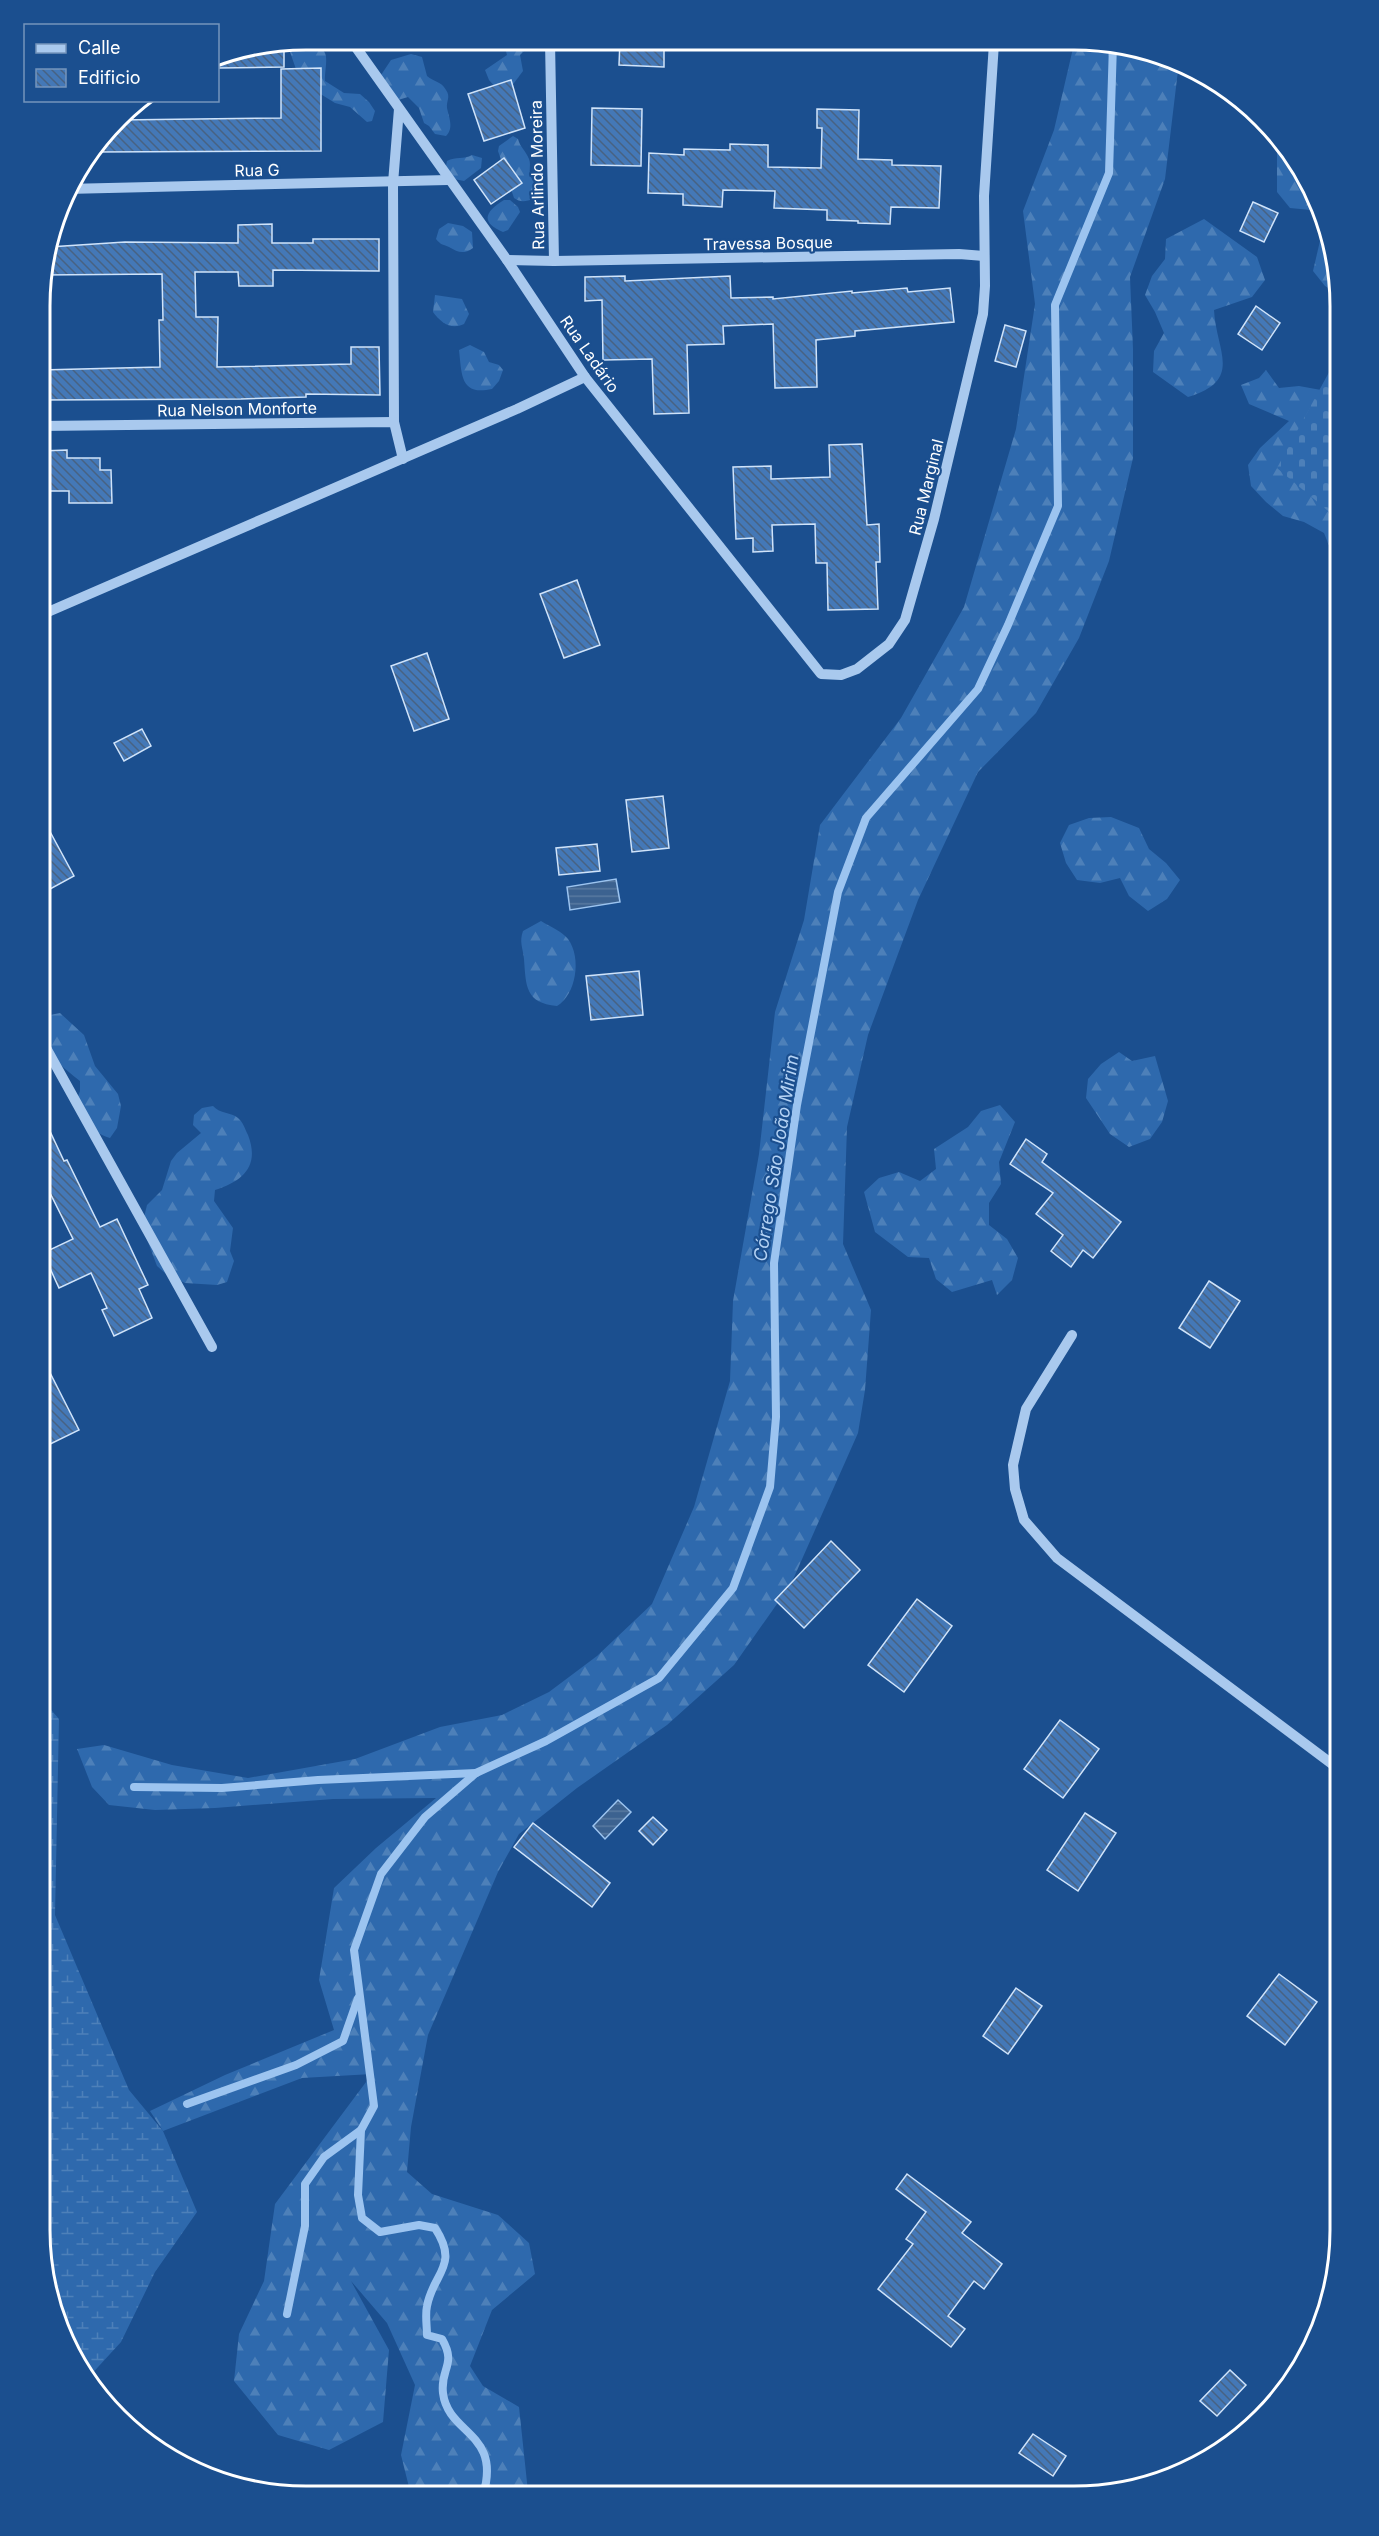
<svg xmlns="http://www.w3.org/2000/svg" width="1379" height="2536" viewBox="0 0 1379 2536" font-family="Inter,sans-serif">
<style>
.forest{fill:url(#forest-firs)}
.wetland{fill:url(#wetland-marsh)}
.cemetery{fill:url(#cemetery-stones)}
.water{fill:url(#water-rules);stroke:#9cc4f0;stroke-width:1.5}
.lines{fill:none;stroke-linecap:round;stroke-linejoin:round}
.stream{stroke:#9cc4f0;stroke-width:8}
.building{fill:url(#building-back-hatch);stroke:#cfe3fa;stroke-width:1.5}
.minor{stroke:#a9c9ee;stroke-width:10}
.labels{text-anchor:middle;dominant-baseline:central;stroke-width:4.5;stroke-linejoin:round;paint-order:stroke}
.street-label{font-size:16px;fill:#fff;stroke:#1b4f8f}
.water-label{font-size:18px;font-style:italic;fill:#b5d3f5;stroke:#1b4f8f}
.rim{fill:none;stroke:#fff;stroke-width:3}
</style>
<defs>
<pattern id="forest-firs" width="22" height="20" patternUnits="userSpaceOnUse" patternTransform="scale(1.5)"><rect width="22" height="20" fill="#2e69ad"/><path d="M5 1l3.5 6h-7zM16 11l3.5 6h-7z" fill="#4d80b9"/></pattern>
<pattern id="wetland-marsh" width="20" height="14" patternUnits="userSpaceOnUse" patternTransform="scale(1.5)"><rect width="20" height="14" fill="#2e69ad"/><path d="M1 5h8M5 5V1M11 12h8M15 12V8" fill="none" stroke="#4d80b9"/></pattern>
<pattern id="cemetery-stones" width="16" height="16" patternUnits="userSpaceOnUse" patternTransform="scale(1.5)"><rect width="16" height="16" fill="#2e69ad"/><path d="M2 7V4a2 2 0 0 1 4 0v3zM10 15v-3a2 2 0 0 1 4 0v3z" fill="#4d80b9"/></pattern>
<pattern id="water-rules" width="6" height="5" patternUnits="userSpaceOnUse" patternTransform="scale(1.5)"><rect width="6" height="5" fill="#3c6290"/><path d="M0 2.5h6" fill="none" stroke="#597aa1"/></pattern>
<pattern id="building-back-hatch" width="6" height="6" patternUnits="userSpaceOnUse" patternTransform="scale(1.5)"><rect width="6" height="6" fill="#4478b7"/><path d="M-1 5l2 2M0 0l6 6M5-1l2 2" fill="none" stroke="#486282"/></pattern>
</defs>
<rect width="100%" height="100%" fill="#1b4f8f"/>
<g class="forest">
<path d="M 303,39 L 310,46 C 334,44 324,67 325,81 L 344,93 L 360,94 L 369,102 L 375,111 L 372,121 L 367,122 L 350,107 L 335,103 L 306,85 L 297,72 L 290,52 L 295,41 Z"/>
<polygon points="503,40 528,40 528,47 520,55 523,71 511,87 496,88 489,80 485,70 507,55"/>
<polygon points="1074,44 1125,44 1179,62 1165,179 1130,277 1133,349 1133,458 1109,561 1079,638 1036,713 978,772 918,900 868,1035 847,1127 843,1244 871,1310 865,1390 858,1433 791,1584 734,1665 667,1725 577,1788 519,1834 498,1872 428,2035 411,2127 407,2172 432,2194 498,2215 529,2243 535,2274 492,2310 470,2366 483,2386 519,2407 528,2492 526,2495 411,2495 401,2455 415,2385 387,2323 351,2281 389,2350 383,2422 329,2450 278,2435 234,2381 239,2334 264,2281 275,2204 372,2074 302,2078 163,2131 150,2111 225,2075 334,2030 319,1980 334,1888 376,1848 436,1798 333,1799 215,1808 155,1810 109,1805 92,1787 77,1749 104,1745 172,1765 248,1778 355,1759 440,1727 502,1715 549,1692 597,1656 652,1604 694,1507 730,1381 733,1301 759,1154 775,1012 804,920 820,825 901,718 964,607 1016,429 1035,304 1023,211 1054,130"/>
<path d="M 411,54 L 422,57 L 427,76 C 434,82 441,81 446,90 C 451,97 446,101 447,108 C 449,118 454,128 446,136 L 435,134 L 429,126 L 424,123 L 419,108 L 408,97 L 398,100 L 379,78 L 391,60 Z"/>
<path d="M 513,136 L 518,139 C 520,147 526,151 529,159 C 531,164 529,169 530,174 C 533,185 543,187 534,199 C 526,201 521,203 514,198 L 498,151 L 499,146 Z"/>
<polygon points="1287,149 1295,157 1319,207 1311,210 1290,208 1277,192 1277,153"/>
<path d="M 472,155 L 482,158 L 481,168 L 464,181 L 454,179 L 446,166 L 447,161 C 456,156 464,160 472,155 Z"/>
<path d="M 504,200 L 510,200 L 518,207 L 520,212 L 508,230 L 503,232 C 479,222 486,211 504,200 Z"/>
<path d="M 1204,219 L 1257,257 L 1265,280 L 1252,297 L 1214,310 C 1216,351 1244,380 1188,397 L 1153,372 L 1154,351 L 1164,333 L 1155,312 L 1145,295 L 1152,276 L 1165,259 L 1166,239 Z"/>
<path d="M 448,223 L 463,226 L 472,232 L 473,248 C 463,255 458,252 449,247 C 442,244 441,245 436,239 L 439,229 Z"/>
<polygon points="1323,228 1327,228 1338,294 1325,286 1313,271"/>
<path d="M 435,295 L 462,299 L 469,314 L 464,324 C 451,330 441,323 433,312 Z"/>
<path d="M 470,345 L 484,352 L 489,362 L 499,365 L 503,370 L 499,381 L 492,389 C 460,396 462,375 459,350 Z"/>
<polygon points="1266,370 1279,388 1299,386 1321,390 1340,507 1340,562 1332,553 1324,533 1304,522 1283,516 1266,502 1251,486 1248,465 1260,448 1289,421 1249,404 1241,385 1259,378"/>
<polygon points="1111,817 1139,828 1149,849 1166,863 1180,880 1167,899 1148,911 1129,896 1120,878 1100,883 1077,880 1066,863 1060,843 1069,825 1089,818"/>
<path d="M 541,921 C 549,926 563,932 568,939 C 582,958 576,995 557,1006 C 525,1003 526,986 524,959 C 523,948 519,942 523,931 Z"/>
<path d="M 60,1013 L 84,1035 L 95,1066 L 118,1094 L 121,1106 L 117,1128 L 110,1138 C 89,1131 83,1121 76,1102 L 80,1091 L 80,1081 C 62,1067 36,1047 42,1021 L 50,1015 Z"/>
<polygon points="1119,1052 1132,1061 1155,1056 1168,1101 1162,1122 1150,1139 1129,1147 1110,1134 1086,1098 1088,1079 1101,1064"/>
<polygon points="1000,1105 1015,1122 999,1162 1001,1184 989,1203 989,1225 1007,1239 1018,1258 1012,1280 997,1295 992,1280 952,1292 936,1279 929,1258 908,1257 875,1232 864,1192 879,1178 899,1172 920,1181 936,1169 934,1149 968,1127 981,1111"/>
<path d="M 213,1106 C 220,1114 231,1112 238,1118 C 243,1122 245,1129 248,1135 C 260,1166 243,1181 215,1190 L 214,1201 L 233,1228 L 230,1251 L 234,1261 L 227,1282 L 217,1285 L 185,1283 L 165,1273 L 157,1266 L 142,1226 L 147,1205 L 162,1190 L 171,1161 L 177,1153 L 201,1133 L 193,1125 L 194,1115 L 202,1108 Z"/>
</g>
<polygon class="wetland" points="40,1697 59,1719 55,1915 129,2090 163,2131 197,2212 155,2272 121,2342 87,2379 53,2316 39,2230"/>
<polygon class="cemetery" points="1340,352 1340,521 1277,468"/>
<g class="water">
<polygon points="616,879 620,902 570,910 567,887"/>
<polygon points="618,1800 631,1812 605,1839 593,1826"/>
</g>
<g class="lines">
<g class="stream">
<polyline points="134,1787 222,1788 318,1780 476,1773"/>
<polyline points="187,2104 296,2065 343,2041 358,1998"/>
<path d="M 361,2130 L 358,2195 L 362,2218 L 380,2232 L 419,2225 L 435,2228 C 460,2266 433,2273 427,2306 C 425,2315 427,2326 427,2335 L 442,2339 C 457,2365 440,2368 443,2393 C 448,2435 502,2432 483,2495"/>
<polyline points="287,2314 305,2226 305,2184 324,2157 361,2130 374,2106 354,1950 381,1874 425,1817 476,1773 546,1741 659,1678 733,1588 770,1487 776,1417 774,1263 797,1105 838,892 866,818 978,689 1008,625 1058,506 1055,305 1109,173 1113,44"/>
</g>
</g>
<g class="building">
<polygon points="620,41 664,41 664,67 619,65"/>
<polygon points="284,43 284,67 218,68 218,56"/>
<polygon points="321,68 321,151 94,152 118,120 281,118 281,69"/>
<polygon points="511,80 525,128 484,141 468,94"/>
<polygon points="592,108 642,109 641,166 591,165"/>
<polygon points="817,109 859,110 858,159 892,160 892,165 941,166 939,208 891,207 890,224 858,223 858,221 827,220 827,210 774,208 775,191 723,190 722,207 683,205 683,194 648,193 649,153 684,155 684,149 730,150 730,144 768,145 768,167 821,168 822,128 817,128"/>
<polygon points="504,158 522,183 491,204 474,180"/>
<polygon points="1253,202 1278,213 1264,242 1240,231"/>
<polygon points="272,224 272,243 313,243 313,239 379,239 379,271 273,270 273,286 239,286 238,272 195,272 196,317 218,317 217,367 351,364 351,347 379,347 380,395 306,394 306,397 241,399 41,400 41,370 160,367 159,320 163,320 162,274 41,275 49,247 125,242 238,243 238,225"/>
<polygon points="625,276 625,281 730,276 731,298 773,297 773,299 852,291 852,293 907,288 908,292 950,288 954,322 855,331 855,336 816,340 817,387 775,388 773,324 723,326 724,344 687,345 689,413 654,414 652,359 603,360 602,300 585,301 585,277"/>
<polygon points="1256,306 1280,323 1262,350 1238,334"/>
<polygon points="1005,325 1026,331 1016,367 995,361"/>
<polygon points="862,444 867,525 879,524 880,562 876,562 878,609 828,610 827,563 816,563 815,524 772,525 773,551 753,552 753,538 736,539 733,467 771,466 771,479 830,477 829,445"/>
<polygon points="67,450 67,458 100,458 100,470 111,470 112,503 69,503 69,491 41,491 41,451"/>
<polygon points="577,580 600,645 564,658 540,594"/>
<polygon points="427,653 449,719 414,731 391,666"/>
<polygon points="142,729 151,746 124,761 114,743"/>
<polygon points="663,796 669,848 632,852 626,800"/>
<polygon points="41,815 74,876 41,894"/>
<polygon points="597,844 600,871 559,875 556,848"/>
<polygon points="639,971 643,1015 591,1020 586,976"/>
<polygon points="40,1110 64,1161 67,1160 100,1227 117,1219 148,1285 139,1289 152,1318 114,1336 102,1310 107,1308 91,1273 59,1288 43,1253 73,1239 40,1173"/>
<polygon points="1026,1139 1047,1154 1042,1162 1121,1222 1093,1258 1083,1250 1071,1267 1051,1251 1063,1235 1036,1214 1053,1193 1010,1164"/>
<polygon points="1209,1281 1240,1301 1210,1348 1179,1328"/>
<polygon points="40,1353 79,1430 40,1449"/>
<polygon points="831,1541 860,1570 804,1628 775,1600"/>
<polygon points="917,1599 952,1626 904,1692 868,1665"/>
<polygon points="1060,1720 1099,1749 1063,1798 1024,1769"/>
<polygon points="1085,1813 1116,1833 1078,1891 1047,1870"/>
<polygon points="653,1817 667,1830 653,1845 639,1831"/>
<polygon points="533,1823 610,1883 592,1907 514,1847"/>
<polygon points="1279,1974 1317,2002 1285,2045 1247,2016"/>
<polygon points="1016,1988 1042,2006 1008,2054 983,2036"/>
<polygon points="907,2174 971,2222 962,2233 1002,2264 984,2289 974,2281 948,2316 965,2329 951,2347 878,2289 913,2244 906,2239 926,2212 896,2189"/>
<polygon points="1230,2370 1246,2385 1217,2416 1200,2401"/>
<polygon points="1033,2434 1066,2456 1053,2476 1019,2453"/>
</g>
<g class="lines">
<g class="minor">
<polyline points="350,39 507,260 585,377 821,674 841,675 857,669 889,644 905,620 934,519 983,314 985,286 984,196 994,43"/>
<polyline points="66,189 448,180"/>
<polyline points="507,260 554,261 550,41"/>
<polyline points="554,261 959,254 984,256"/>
<polyline points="394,422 393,183 399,109"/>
<polyline points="41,426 394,422 403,459"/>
<polyline points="41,615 517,409 585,377"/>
<polyline points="40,1037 212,1347"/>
<polyline points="1072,1335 1026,1409 1013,1465 1015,1489 1024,1520 1057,1558 1340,1770"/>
<polyline points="1231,2444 1288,2388"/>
</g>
</g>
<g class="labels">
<g class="street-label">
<text transform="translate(257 170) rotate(-1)">Rua G</text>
<text transform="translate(537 175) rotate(-91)">Rua Arlindo Moreira</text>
<text transform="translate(768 243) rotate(-1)">Travessa Bosque</text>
<text transform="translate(590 354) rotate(55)">Rua Ladário</text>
<text transform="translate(237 409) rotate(-1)">Rua Nelson Monforte</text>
<text transform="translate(926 487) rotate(-76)">Rua Marginal</text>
</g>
<g class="water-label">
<text transform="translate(776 1158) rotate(-81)">Córrego São João Mirim</text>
</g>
</g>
<path d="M0 0H1379V2536H0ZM306 50H1074A256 256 0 0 1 1330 306V2230A256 256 0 0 1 1074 2486H306A256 256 0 0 1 50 2230V306A256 256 0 0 1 306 50Z" fill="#1b4f8f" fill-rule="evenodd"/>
<path class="rim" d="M306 50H1074A256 256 0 0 1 1330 306V2230A256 256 0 0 1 1074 2486H306A256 256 0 0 1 50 2230V306A256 256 0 0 1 306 50Z"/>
<rect x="24" y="24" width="195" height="78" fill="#1b4f8f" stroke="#7695bc" stroke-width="1.5"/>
<rect x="36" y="44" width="30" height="9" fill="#a9c9ee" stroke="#7695bc" stroke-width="1.5"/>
<text x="78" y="54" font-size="18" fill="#ffffff">Calle</text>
<rect x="36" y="69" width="30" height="18" fill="url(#building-back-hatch)" stroke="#7695bc" stroke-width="1.5"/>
<text x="78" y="84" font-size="18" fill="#ffffff">Edificio</text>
</svg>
